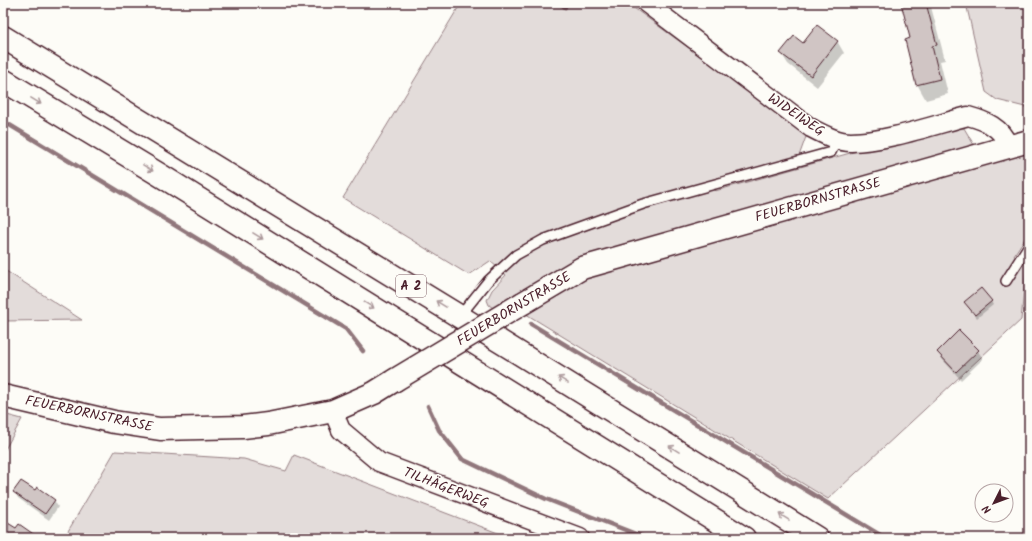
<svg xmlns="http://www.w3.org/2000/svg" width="1032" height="541" viewBox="0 0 1032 541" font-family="Kalam,sans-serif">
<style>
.green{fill:#e3dcda;stroke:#967e82}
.shadow{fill:#0003}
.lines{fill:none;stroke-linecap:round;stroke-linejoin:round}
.stream{stroke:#91777b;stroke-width:4.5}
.building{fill:#d0c5c4;stroke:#4a1f2b}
.service-casing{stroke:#4a1f2b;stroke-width:12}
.minor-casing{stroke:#4a1f2b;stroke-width:21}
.tertiary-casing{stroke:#4a1f2b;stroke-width:25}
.motorway-casing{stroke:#4a1f2b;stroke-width:25}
.service{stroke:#fdfcf7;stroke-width:9}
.minor{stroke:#fdfcf7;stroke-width:18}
.tertiary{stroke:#fdfcf7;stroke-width:22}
.motorway{stroke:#fdfcf7;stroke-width:22}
.tertiary-bridge-casing{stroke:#4a1f2b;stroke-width:25;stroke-linecap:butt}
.tertiary-bridge{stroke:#fdfcf7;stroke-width:22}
.oneway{stroke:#ac999b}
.labels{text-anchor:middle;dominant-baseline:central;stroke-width:3;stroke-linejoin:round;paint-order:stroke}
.shield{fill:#fdfcf7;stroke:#806168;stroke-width:1}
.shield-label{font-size:13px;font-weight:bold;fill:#4a1f2b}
.street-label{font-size:14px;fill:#4a1f2b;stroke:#fdfcf7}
</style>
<rect width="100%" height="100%" fill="#fdfcf7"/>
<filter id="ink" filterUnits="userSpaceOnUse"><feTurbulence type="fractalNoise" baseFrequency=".025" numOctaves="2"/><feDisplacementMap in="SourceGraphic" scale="8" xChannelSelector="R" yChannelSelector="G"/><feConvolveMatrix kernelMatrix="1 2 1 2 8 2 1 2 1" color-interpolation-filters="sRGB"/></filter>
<g filter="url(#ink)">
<g class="green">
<polygon points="461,3 627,3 807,134 799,156 708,181 715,191 939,128 964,128 974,145 577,258 496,310 489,305 487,300 492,290 506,275 490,261 469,275 343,198"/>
<polygon points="966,3 1029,3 1029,108 997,100 986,92"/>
<polygon points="1029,152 1029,232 1014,255 1027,259 1021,320 828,499 526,314 587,277"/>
<polygon points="3,269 82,320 3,321"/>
<polygon points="3,414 22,419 3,453"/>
<polygon points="115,451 244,459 286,471 294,455 511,538 64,538"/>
</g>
<g class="shadow">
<polygon points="902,3 930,3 945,60 940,61 948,94 926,100 917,84 911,39"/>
<polygon points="837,41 844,53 817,87 788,64 781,53"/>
<polygon points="991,301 993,305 977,318 967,306"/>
<polygon points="959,331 978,351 983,359 961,380 943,360 938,352"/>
<polygon points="15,492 35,492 54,500 58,507 49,520 18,498"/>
</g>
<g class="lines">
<g class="stream">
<polyline points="560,3 565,7"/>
<polyline points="3,121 346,329 363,351"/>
<polyline points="531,324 885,538"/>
<polyline points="428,406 439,430 462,459 546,499 646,538"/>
</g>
</g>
<g class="building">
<polygon points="901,3 926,3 937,45 932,46 940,79 916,85 905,40 910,38"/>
<polygon points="817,25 838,41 811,76 780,53 794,36 803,43"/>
<polygon points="981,288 992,301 975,315 964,302"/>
<polygon points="959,330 979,350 956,372 937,352"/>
<polygon points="21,481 35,490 37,487 55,500 45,514 13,492"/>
<polygon points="3,520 16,528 19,524 39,538 8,538 3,535"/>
</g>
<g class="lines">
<g class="service-casing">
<g id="service">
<polyline points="1006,281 1029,245"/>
<polyline points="460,316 488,281 516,255 543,240 643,204 831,152 837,140"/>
</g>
</g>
<g class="minor-casing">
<g id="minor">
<path d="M 646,3 L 811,128 C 823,134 837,142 851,142 C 885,142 934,125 968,116 C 986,121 1001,127 1008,145"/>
<polyline points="333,411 341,430 379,462 580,538"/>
</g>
</g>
<g class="tertiary-casing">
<g id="tertiary">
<polyline points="523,303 582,268 1029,141"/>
<polyline points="3,396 114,422 160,429 243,427 268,424 333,411 374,393 395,380"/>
</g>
</g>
<g class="motorway-casing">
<g id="motorway">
<polyline points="3,37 493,337 817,538"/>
<polyline points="3,80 160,175 744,538"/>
</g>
</g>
<use href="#service" class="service"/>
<use href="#minor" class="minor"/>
<use href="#tertiary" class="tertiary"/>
<use href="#motorway" class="motorway"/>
<g class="tertiary-bridge-casing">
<polyline id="tertiary-bridge" points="395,380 523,303"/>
</g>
<use href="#tertiary-bridge" class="tertiary-bridge"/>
</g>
<defs><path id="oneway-shaft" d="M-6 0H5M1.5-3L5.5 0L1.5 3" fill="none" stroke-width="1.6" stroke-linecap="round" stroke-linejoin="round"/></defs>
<g class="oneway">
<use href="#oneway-shaft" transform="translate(36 101) rotate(31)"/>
<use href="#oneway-shaft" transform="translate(148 168) rotate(31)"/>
<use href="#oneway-shaft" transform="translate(258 236) rotate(32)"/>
<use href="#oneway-shaft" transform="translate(441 304) rotate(-148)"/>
<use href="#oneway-shaft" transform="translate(369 305) rotate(32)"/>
<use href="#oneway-shaft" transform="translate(563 380) rotate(-148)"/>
<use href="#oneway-shaft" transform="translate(674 449) rotate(-148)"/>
<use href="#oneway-shaft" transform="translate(784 517) rotate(-148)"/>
</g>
</g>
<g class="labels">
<rect class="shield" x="396" y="275" width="30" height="22" rx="3"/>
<g class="shield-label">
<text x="411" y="286">A 2</text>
</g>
<g class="street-label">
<text transform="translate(796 115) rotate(34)">WIDEIWEG</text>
<text transform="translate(818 200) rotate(-16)">FEUERBORNSTRASSE</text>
<text transform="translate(514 309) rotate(-31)">FEUERBORNSTRASSE</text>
<text transform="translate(89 414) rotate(12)">FEUERBORNSTRASSE</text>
<text transform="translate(446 488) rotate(21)">TILHÄGERWEG</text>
</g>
</g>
<rect width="1032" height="541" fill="none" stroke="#fdfcf7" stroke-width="16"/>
<rect x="8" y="8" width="1016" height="525" fill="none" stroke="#4a1f2b" stroke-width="1.5" filter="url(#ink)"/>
<g transform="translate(994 503) rotate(228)"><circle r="19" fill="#fdfcf7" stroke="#b5a4a5"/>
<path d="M0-3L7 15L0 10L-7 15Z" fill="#4a1f2b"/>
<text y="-6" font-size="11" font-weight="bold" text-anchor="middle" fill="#4a1f2b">N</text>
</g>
</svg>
